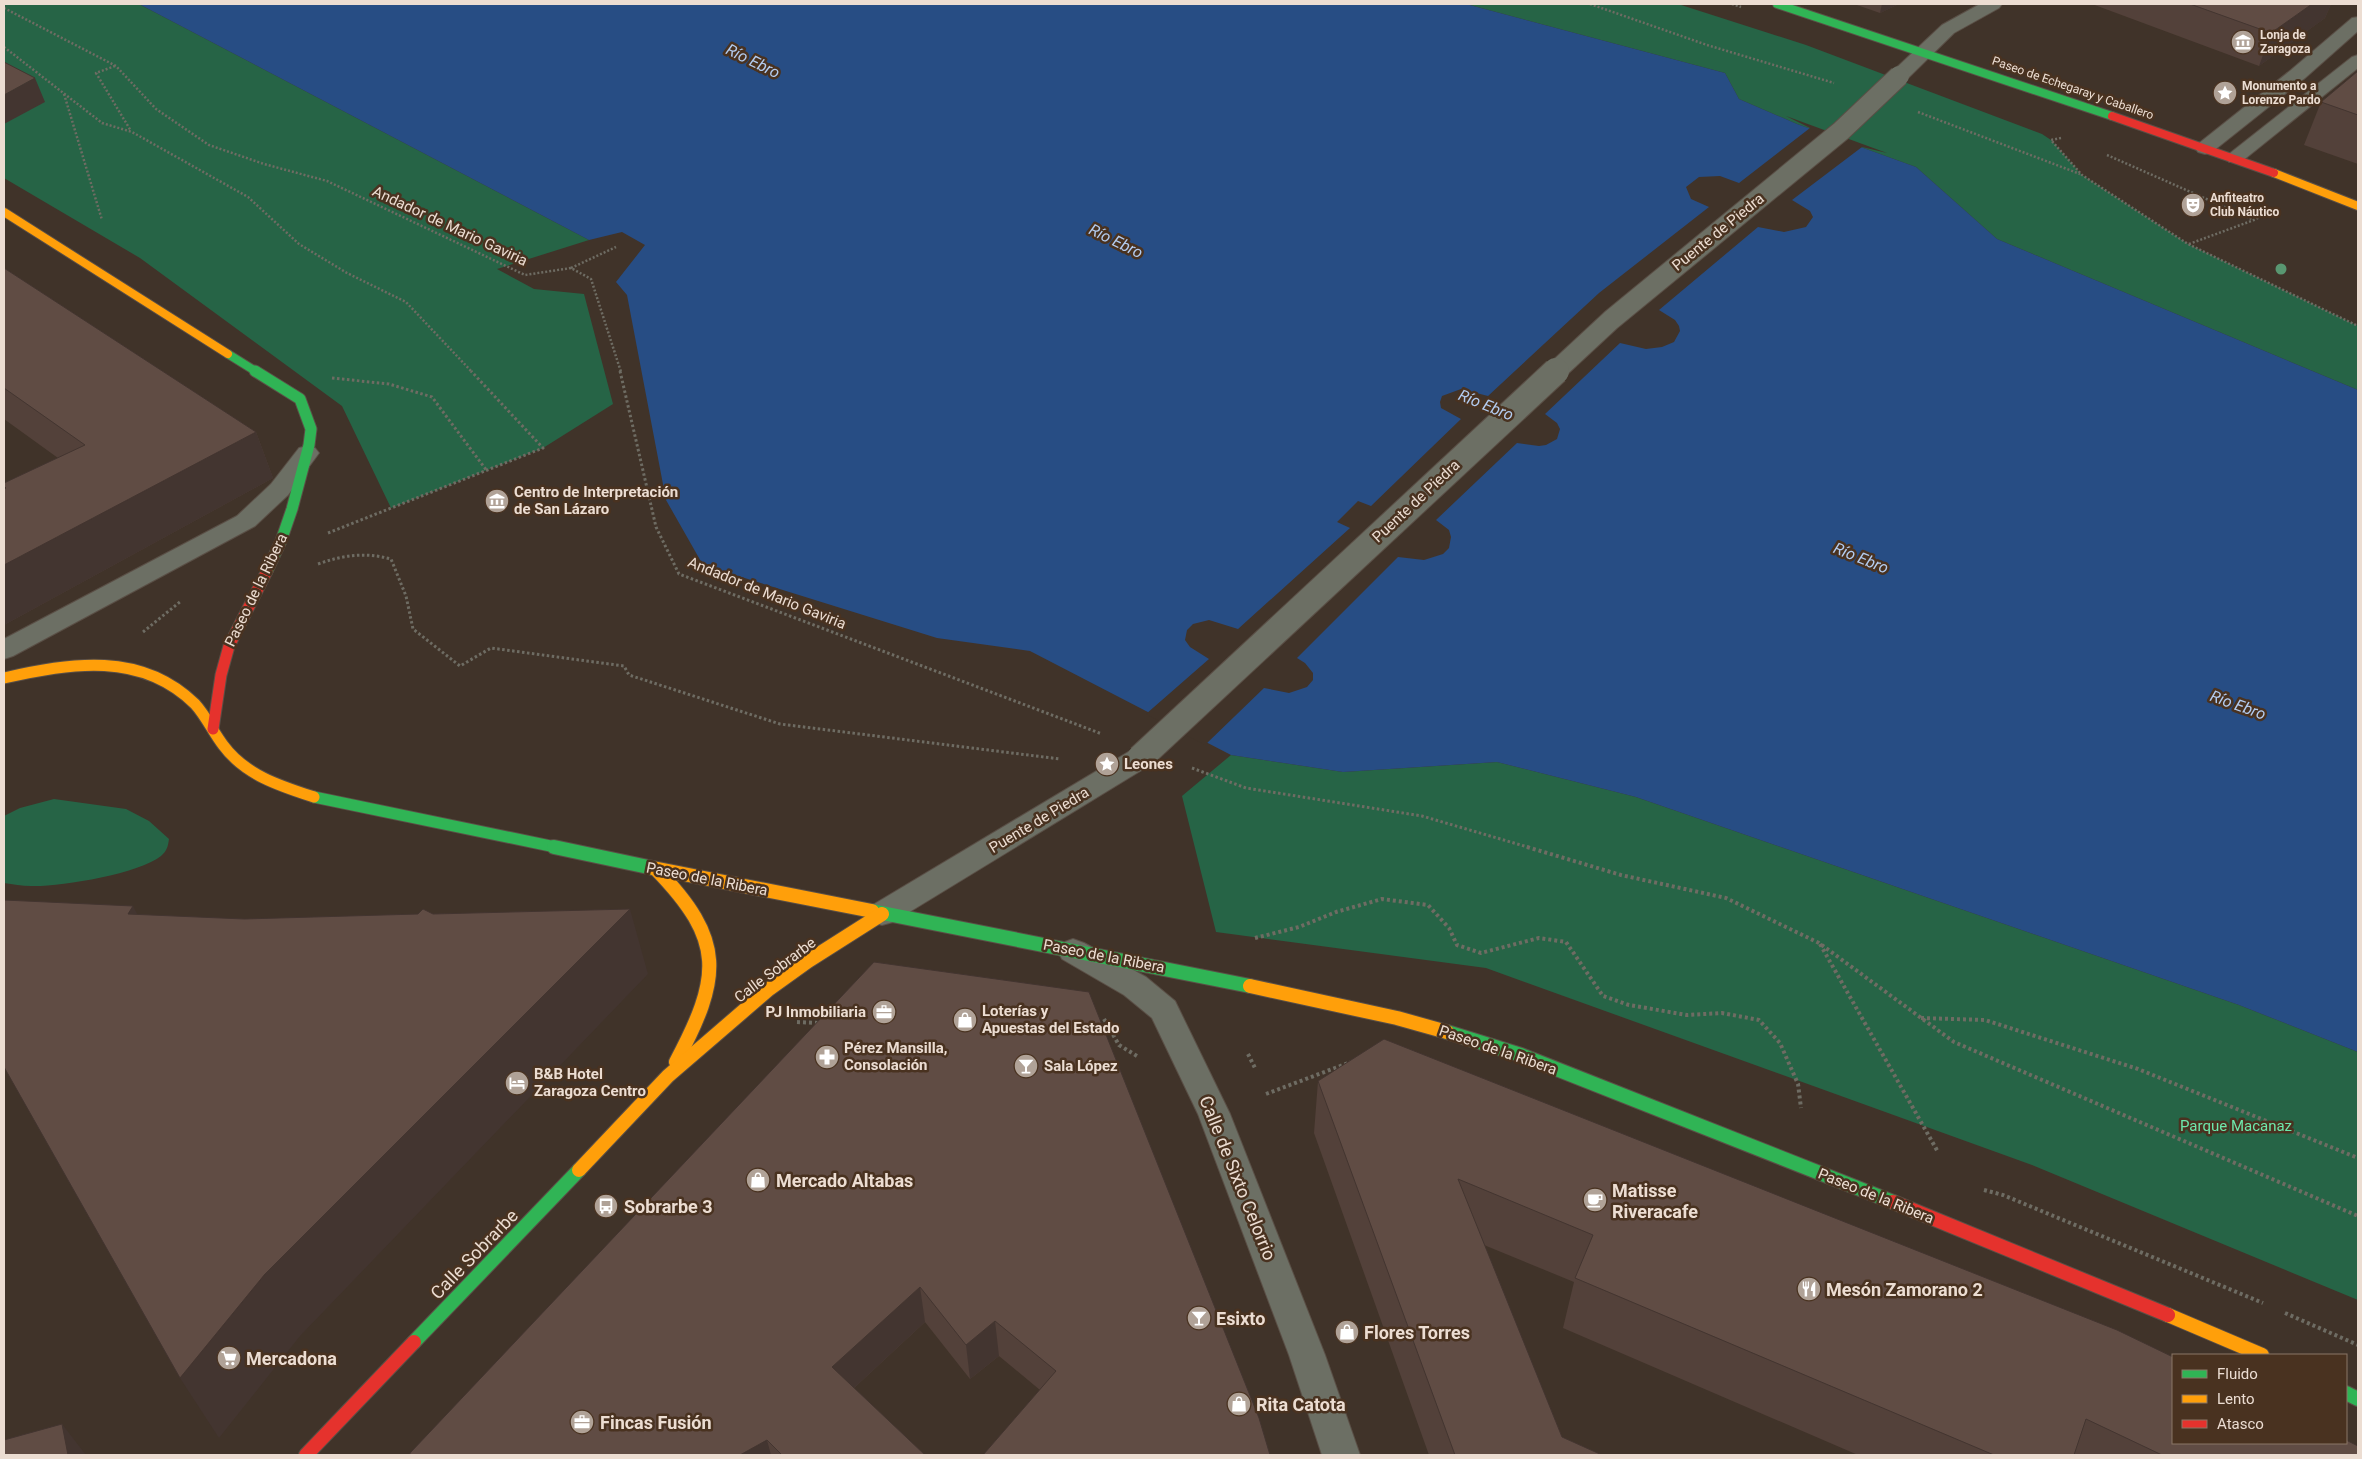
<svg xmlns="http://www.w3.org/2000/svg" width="2362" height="1459" viewBox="0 0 2362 1459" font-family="Roboto,sans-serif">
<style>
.green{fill:#266446}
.water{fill:#274d84}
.pier{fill:#403329}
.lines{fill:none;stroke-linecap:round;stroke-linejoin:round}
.lane-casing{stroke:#5a4f46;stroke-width:2}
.street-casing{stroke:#5a4f46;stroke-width:2}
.fast-far2-casing{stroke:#5a4f46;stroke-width:10}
.fast-far1-casing{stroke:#5a4f46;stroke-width:13}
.fast-casing{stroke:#5a4f46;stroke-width:16}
.slow-far2-casing{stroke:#5a4f46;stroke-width:10}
.slow-far1-casing{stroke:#5a4f46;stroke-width:13}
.slow-casing{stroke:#5a4f46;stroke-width:16}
.jam-far2-casing{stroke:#5a4f46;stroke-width:10}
.jam-far1-casing{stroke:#5a4f46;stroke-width:13}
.jam-casing{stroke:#5a4f46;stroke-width:16}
.path-far2{stroke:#6e6c63;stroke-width:2.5;stroke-dasharray:2 2;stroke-linecap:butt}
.path-far1{stroke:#6e6c63;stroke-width:3;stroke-dasharray:2.5 2.5;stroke-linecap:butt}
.path{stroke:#6e6c63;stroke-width:4;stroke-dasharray:3 3;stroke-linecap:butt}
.lane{fill:#6c6f64;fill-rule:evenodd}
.street{fill:#6c6f64;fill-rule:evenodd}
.fast-far2{stroke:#30b455;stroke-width:8}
.fast-far1{stroke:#30b455;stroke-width:11}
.fast{stroke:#30b455;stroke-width:14}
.slow-far2{stroke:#ff9f0a;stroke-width:8}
.slow-far1{stroke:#ff9f0a;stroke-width:11}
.slow{stroke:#ff9f0a;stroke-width:14}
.jam-far2{stroke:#e5322d;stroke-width:8}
.jam-far1{stroke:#e5322d;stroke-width:11}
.jam{stroke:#e5322d;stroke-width:14}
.street-bridge-far1-casing{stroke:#5a4f46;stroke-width:22;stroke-linecap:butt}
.street-bridge-casing{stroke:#5a4f46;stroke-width:28;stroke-linecap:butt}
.street-bridge-far1{stroke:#6c6f64;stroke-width:20}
.street-bridge{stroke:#6c6f64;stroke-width:26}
.tree{fill:#599771}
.wall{fill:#53413a}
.shaded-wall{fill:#433530}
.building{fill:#604c44;stroke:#433530}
.labels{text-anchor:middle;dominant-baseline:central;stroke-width:5;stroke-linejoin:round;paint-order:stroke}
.far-poi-label{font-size:12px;font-weight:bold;fill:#ecddd2;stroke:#493220;text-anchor:start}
.far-street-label{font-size:12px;fill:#ecddd2;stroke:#493220}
.street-label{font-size:15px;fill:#ecddd2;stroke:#493220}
.poi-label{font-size:15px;font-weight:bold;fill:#ecddd2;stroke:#493220;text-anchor:start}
.park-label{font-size:15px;fill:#6de8ac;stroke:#493220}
.water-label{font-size:16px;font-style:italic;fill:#b3ccf0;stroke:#493220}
.near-street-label{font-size:18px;fill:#ecddd2;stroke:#493220}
.near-poi-label{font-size:18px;font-weight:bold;fill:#ecddd2;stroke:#493220;text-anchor:start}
</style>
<rect width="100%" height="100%" fill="#403329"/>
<g class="green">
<polygon points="4,4 139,4 589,240 497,269 534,289 584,294 613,404 543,448 391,508 342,406 140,258 4,178"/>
<polygon points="1466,4 1678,4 1806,45 2042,134 2051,140 2082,175 2188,244 2358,326 2358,390 1997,239 1916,167 1797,124 1739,99 1725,73"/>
<polygon points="1231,755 1343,772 1497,762 1636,797 2239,1005 2358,1052 2358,1300 2032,1165 1486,968 1216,932 1182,796"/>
<path d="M 54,799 L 126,809 L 149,821 L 169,839 C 168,846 167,851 161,856 C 138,874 60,887 31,886 C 22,886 13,884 4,883 L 4,816 L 20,808 Z"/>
</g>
<polygon class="water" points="139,4 1466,4 1725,73 1739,99 1797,124 1916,167 1997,239 2358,390 2358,1052 2239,1005 1636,797 1497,762 1343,772 1231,755 1030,651 937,638 703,565 666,500 627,295 616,282 645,245 622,232 589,240"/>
<polygon class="pier" points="1786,116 1887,153 1862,147 1792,200 1810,211 1813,217 1806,227 1784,232 1758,227 1659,310 1675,320 1679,326 1680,331 1674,342 1662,347 1646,349 1620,343 1545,414 1557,423 1560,429 1557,439 1546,445 1539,446 1517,443 1436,520 1449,530 1451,537 1449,548 1443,554 1424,560 1398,557 1297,658 1305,663 1313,673 1313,680 1307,687 1289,693 1264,688 1205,745 1146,714 1209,659 1190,647 1185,640 1187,630 1193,624 1209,620 1238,629 1350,528 1337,522 1358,501 1371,506 1461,419 1441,408 1440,402 1442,396 1461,389 1488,396 1599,293 1709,207 1691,199 1686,187 1699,177 1720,176 1739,183 1810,128"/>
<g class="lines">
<g class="lane-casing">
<polygon id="lane" points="2358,55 2358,68 2241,162 2229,162 2226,158 2229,154 2352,57"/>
</g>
<g class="street-casing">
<g id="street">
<polygon points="1980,4 2002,4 1999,8 1954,33 1906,80 1892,80 1890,76 1892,72 1942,25"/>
<polygon points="2358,17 2358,31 2305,78 2212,152 2205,154 2198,152 2195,148 2198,144 2291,70 2352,18"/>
<polygon points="307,446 315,448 319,453 288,495 255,526 13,656 4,659 4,639 237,516 271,484 299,448"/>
<polygon points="1140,748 1150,751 1154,758 1150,765 893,922 882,925 871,922 867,914 871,906 1130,751"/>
<polygon points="1073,939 1084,943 1146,977 1175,1001 1230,1114 1325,1355 1360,1455 1322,1455 1289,1355 1198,1114 1152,1018 1124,995 1062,959 1058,951 1062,943"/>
</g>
</g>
<g class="fast-far2-casing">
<g id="fast-far2">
<polyline points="1777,4 2112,116"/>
<polyline points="228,354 257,372"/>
</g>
</g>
<g class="fast-far1-casing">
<g id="fast-far1">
<polyline points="255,371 300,399 311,429 309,445 292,509 281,541 267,571"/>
<polyline points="314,797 560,848"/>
</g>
</g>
<g class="fast-casing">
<g id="fast">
<polyline points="554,847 653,868"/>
<polyline points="872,911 1250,986"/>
<polyline points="1447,1032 1521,1055 1893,1202"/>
<polyline points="414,1342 579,1170"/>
<polyline points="2346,1393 2358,1399"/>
</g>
</g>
<g class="slow-far2-casing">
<g id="slow-far2">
<polyline points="2274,173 2358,206"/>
<polyline points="4,212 228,354"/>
</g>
</g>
<g class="slow-far1-casing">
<path id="slow-far1" d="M 4,678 C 71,663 141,651 195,704 C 206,716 213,732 223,745 C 245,775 280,786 314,797"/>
</g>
<g class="slow-casing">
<g id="slow">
<polyline points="653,868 872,911"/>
<path d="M 656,869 C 726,941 721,977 676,1062"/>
<polyline points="1250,986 1397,1018 1447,1032"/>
<polyline points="579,1170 668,1076 769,989 808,961 882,914"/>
<polyline points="2168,1315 2262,1355"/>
</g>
</g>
<g class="jam-far2-casing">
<polyline id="jam-far2" points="2112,116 2274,173"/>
</g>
<g class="jam-far1-casing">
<polyline id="jam-far1" points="213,729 221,675 229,646 267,571"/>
</g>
<g class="jam-casing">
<g id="jam">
<polyline points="1893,1202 2168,1315"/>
<polyline points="306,1455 414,1342"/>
</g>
</g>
<g class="path-far2">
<polyline points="1590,4 1707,45 1834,83"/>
<polyline points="1732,4 1741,7"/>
<polyline points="4,8 116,66 156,109 209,145 264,164 327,181 525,275 571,268 591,279 621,372"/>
<polyline points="4,47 102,123 132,132 248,197 299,244 347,273 406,302 472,372"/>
<polyline points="115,66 96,73 131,131"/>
<polyline points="64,94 102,220"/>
<polyline points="1918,112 2080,174"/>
<polyline points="2061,138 2051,140 2082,175 2188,244 2358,326"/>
<polyline points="2107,155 2254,220"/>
<polyline points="2189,244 2254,220 2271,211"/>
<polyline points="571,268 616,247"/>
</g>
<g class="path-far1">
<polyline points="620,371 656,527 679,574 1102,734"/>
<polyline points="332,378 389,384 432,397 487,471"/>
<polyline points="328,533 543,448 471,371"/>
<path d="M 318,564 C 343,555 365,552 391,559 L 406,596 L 413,629 L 460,666 L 491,648 L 624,666 L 629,675 L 780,724 L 1060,759"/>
<polyline points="143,632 181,601"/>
<polyline points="1192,768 1246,788 1422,816 1531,848"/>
</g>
<g class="path">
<polyline points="1527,847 1621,875 1726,898 1819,943 1954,1042 2358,1216"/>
<polyline points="1255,938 1299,927 1336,912 1382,899 1428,905 1449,928 1457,945 1481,953 1539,938 1566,942 1603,996 1629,1005 1687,1015 1722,1013 1759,1020 1780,1043 1798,1084 1801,1108"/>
<polyline points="1820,944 1938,1152"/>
<polyline points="1921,1018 1985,1020 2138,1069 2358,1158"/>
<polyline points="1104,1019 1119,1045 1137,1056"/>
<polyline points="797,1022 820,1023"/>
<polyline points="1248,1054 1256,1070"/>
<polyline points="1266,1094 1351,1062"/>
<polyline points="1984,1190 2003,1195 2263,1303"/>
<polyline points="2285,1313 2358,1345"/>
</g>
<use href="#lane" class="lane"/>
<use href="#street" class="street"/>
<use href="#fast-far2" class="fast-far2"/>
<use href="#fast-far1" class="fast-far1"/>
<use href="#fast" class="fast"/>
<use href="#slow-far2" class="slow-far2"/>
<use href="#slow-far1" class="slow-far1"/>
<use href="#slow" class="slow"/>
<use href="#jam-far2" class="jam-far2"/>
<use href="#jam-far1" class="jam-far1"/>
<use href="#jam" class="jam"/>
<g class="street-bridge-far1-casing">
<polyline id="street-bridge-far1" points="1555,372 1611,320 1841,131 1899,76"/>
</g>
<g class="street-bridge-casing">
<polyline id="street-bridge" points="1140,758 1556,371"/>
</g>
<use href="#street-bridge-far1" class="street-bridge-far1"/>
<use href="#street-bridge" class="street-bridge"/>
</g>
<circle class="tree" cx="2281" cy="269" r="5.5"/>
<g class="wall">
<polygon points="1854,4 1899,4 1880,13"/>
<polygon points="2092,4 2331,4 2325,18 2259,66"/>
<polygon points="2358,71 2358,164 2304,145 2321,102"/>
<polygon points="4,268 256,432 273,478 4,625 4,483 58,458 4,419"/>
<polygon points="874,962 1270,1455 1040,1390 999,1356 970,1379 925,1322 854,1388 925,1455 409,1455"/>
<polygon points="1318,1081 2358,1455 1858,1455 1563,1328 1574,1282 1484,1245 1562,1437 1602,1455 1429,1455 1314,1133"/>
</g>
<g class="shaded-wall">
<polygon points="1882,4 1899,4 1880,13"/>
<polygon points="2312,4 2331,4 2325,18 2259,66 2271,33"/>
<polygon points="35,78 45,102 4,124 4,95"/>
<polygon points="256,432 273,478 4,625 4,565"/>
<polygon points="133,906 167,971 128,914"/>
<polygon points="630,909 648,974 300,1336 219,1438 180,1378 265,1274"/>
<polygon points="920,1287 925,1322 840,1401 832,1367"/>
<polygon points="995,1321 999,1356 970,1379 966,1345"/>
<polygon points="62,1424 86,1455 68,1455"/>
<polygon points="767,1440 771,1455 740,1455"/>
</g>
<g class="building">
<polygon points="2190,4 2312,4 2271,33"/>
<polygon points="4,62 35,78 4,95"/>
<polygon points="2358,71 2358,115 2321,102"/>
<polygon points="4,268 256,432 4,565 4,489 6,488 4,486 4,483 85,445 4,388"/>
<polygon points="4,900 133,906 128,914 244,919 418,914 423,909 433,914 630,909 265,1274 180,1378 4,1067"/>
<polygon points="874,962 1089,992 1259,1418 1270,1455 983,1455 1056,1371 995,1321 966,1345 920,1287 832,1367 925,1455 782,1455 767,1440 740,1455 409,1455 411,1452"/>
<polygon points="1384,1039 2117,1330 2173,1357 2173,1443 2346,1443 2346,1440 2358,1446 2358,1455 2162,1455 2086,1419 2074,1455 1994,1455 1575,1278 1593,1235 1458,1179 1562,1437 1602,1455 1455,1455 1318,1081"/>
<polygon points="62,1424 68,1455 4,1455 4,1440"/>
</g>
<defs>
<g id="museum-disc" transform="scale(1.25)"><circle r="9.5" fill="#b0a297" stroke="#493220"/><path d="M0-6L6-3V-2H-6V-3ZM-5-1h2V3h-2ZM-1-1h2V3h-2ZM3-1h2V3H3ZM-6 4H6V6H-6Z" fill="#fff"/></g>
<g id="sight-disc" transform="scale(1.25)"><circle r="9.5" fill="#b0a297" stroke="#493220"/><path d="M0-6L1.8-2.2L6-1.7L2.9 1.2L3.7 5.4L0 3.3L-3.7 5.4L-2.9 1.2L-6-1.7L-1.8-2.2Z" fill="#fff"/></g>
<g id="theatre-disc" transform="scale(1.25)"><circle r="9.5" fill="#b0a297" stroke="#493220"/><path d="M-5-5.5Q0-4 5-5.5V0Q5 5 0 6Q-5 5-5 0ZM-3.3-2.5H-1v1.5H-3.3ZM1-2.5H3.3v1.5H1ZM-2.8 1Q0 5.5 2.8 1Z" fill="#fff"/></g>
<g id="office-disc" transform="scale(1.25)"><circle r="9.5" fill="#b0a297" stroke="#493220"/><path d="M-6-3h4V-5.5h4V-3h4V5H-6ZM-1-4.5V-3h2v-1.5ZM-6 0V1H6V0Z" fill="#fff"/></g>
<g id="shop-disc" transform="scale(1.25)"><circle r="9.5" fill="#b0a297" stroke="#493220"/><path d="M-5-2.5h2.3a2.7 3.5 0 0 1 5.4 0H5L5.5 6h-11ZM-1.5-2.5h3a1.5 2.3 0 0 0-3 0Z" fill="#fff"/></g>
<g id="pharmacy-disc" transform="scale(1.25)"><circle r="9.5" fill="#b0a297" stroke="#493220"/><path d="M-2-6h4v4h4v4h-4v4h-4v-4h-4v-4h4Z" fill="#fff"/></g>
<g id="bar-disc" transform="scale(1.25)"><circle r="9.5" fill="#b0a297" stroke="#493220"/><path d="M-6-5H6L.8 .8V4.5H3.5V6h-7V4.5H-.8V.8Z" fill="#fff"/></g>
<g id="hotel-disc" transform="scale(1.25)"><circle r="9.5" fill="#b0a297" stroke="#493220"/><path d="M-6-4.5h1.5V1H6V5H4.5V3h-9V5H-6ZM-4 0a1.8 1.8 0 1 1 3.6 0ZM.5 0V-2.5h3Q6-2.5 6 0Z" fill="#fff"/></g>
<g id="cafe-disc" transform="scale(1.25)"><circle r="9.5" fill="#b0a297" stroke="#493220"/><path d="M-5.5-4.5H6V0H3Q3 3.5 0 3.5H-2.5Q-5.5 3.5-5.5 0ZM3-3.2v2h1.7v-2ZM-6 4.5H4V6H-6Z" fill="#fff"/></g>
<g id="bus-disc" transform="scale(1.25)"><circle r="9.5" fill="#b0a297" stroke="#493220"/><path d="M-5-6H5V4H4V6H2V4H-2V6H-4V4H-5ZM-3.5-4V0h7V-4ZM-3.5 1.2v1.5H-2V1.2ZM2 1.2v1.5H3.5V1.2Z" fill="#fff"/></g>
<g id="restaurant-disc" transform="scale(1.25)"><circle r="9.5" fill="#b0a297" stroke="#493220"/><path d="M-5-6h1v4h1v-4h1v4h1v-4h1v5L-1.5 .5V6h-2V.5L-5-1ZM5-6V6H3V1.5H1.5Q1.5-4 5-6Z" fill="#fff"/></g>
<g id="supermarket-disc" transform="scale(1.25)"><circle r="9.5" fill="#b0a297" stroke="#493220"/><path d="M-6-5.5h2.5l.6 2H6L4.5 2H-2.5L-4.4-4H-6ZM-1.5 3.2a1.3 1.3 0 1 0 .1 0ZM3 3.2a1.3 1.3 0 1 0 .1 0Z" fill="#fff"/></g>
</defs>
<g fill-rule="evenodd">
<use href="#museum-disc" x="2243" y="42"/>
<use href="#sight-disc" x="2225" y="93"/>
<use href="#theatre-disc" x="2193" y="205"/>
<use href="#museum-disc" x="497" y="501"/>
<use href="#sight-disc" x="1107" y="764"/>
<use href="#office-disc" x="884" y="1012"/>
<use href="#shop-disc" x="965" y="1020"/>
<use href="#pharmacy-disc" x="827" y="1057"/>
<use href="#bar-disc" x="1026" y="1066"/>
<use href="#hotel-disc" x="517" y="1083"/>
<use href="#shop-disc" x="758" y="1180"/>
<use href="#cafe-disc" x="1595" y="1200"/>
<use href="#bus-disc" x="606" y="1206"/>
<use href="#restaurant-disc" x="1809" y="1289"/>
<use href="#bar-disc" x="1199" y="1318"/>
<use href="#shop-disc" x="1347" y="1332"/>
<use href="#supermarket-disc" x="229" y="1358"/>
<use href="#shop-disc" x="1239" y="1404"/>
<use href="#office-disc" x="582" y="1422"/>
</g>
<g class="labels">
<g class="far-poi-label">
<text x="2260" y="35">Lonja de<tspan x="2260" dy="14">Zaragoza</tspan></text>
<text x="2242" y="86">Monumento a<tspan x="2242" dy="14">Lorenzo Pardo</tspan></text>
<text x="2210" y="198">Anfiteatro<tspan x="2210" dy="14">Club Náutico</tspan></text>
</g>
<g class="far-street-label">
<text transform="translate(2073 88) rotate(19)">Paseo de Echegaray y Caballero</text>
</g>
<g class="street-label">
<text transform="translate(450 226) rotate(25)">Andador de Mario Gaviria</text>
<text transform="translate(1718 232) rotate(-39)">Puente de Piedra</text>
<text transform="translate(1416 501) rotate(-43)">Puente de Piedra</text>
<text transform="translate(256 590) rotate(-64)">Paseo de la Ribera</text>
<text transform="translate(767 593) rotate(22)">Andador de Mario Gaviria</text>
<text transform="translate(1039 820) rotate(-31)">Puente de Piedra</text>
<text transform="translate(707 879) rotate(11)">Paseo de la Ribera</text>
<text transform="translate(1104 956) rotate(11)">Paseo de la Ribera</text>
<text transform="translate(775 970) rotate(-37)">Calle Sobrarbe</text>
<text transform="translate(1498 1050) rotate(19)">Paseo de la Ribera</text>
<text transform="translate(1876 1196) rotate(22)">Paseo de la Ribera</text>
</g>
<g class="poi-label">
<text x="514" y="492">Centro de Interpretación<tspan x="514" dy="17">de San Lázaro</tspan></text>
<text x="1124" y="764">Leones</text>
<text x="982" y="1011">Loterías y<tspan x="982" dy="17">Apuestas del Estado</tspan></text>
<text x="866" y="1012" text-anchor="end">PJ Inmobiliaria</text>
<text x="844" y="1048">Pérez Mansilla,<tspan x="844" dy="17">Consolación</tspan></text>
<text x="1044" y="1066">Sala López</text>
<text x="534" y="1074">B&amp;B Hotel<tspan x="534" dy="17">Zaragoza Centro</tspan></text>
</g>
<g class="park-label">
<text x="2236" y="1126">Parque Macanaz</text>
</g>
<g class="water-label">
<text transform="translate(753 61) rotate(26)">Río Ebro</text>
<text transform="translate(1116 241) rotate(26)">Río Ebro</text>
<text transform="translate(1486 405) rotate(22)">Río Ebro</text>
<text transform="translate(1861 558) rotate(22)">Río Ebro</text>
<text transform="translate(2238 705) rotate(20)">Río Ebro</text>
</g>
<g class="near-street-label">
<text transform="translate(1238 1178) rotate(68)">Calle de Sixto Celorrio</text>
<text transform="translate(474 1254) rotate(-46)">Calle Sobrarbe</text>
</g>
<g class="near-poi-label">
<text x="776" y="1180">Mercado Altabas</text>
<text x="1612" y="1190">Matisse<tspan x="1612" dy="21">Riveracafe</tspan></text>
<text x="624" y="1206">Sobrarbe 3</text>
<text x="1826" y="1289">Mesón Zamorano 2</text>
<text x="1216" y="1318">Esixto</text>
<text x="1364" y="1332">Flores Torres</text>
<text x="246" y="1358">Mercadona</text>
<text x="1256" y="1404">Rita Catota</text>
<text x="600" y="1422">Fincas Fusión</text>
</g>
</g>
<rect width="2362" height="1459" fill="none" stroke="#ecddd2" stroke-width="10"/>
<rect x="2172" y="1354" width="175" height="90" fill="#493220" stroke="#8a7667"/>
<rect x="2182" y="1370" width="25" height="8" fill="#30b455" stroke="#8a7667"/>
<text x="2217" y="1379" font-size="15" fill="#ecddd2">Fluido</text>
<rect x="2182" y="1395" width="25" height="8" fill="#ff9f0a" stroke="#8a7667"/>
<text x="2217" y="1404" font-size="15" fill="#ecddd2">Lento</text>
<rect x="2182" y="1420" width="25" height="8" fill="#e5322d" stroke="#8a7667"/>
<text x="2217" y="1429" font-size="15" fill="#ecddd2">Atasco</text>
</svg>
